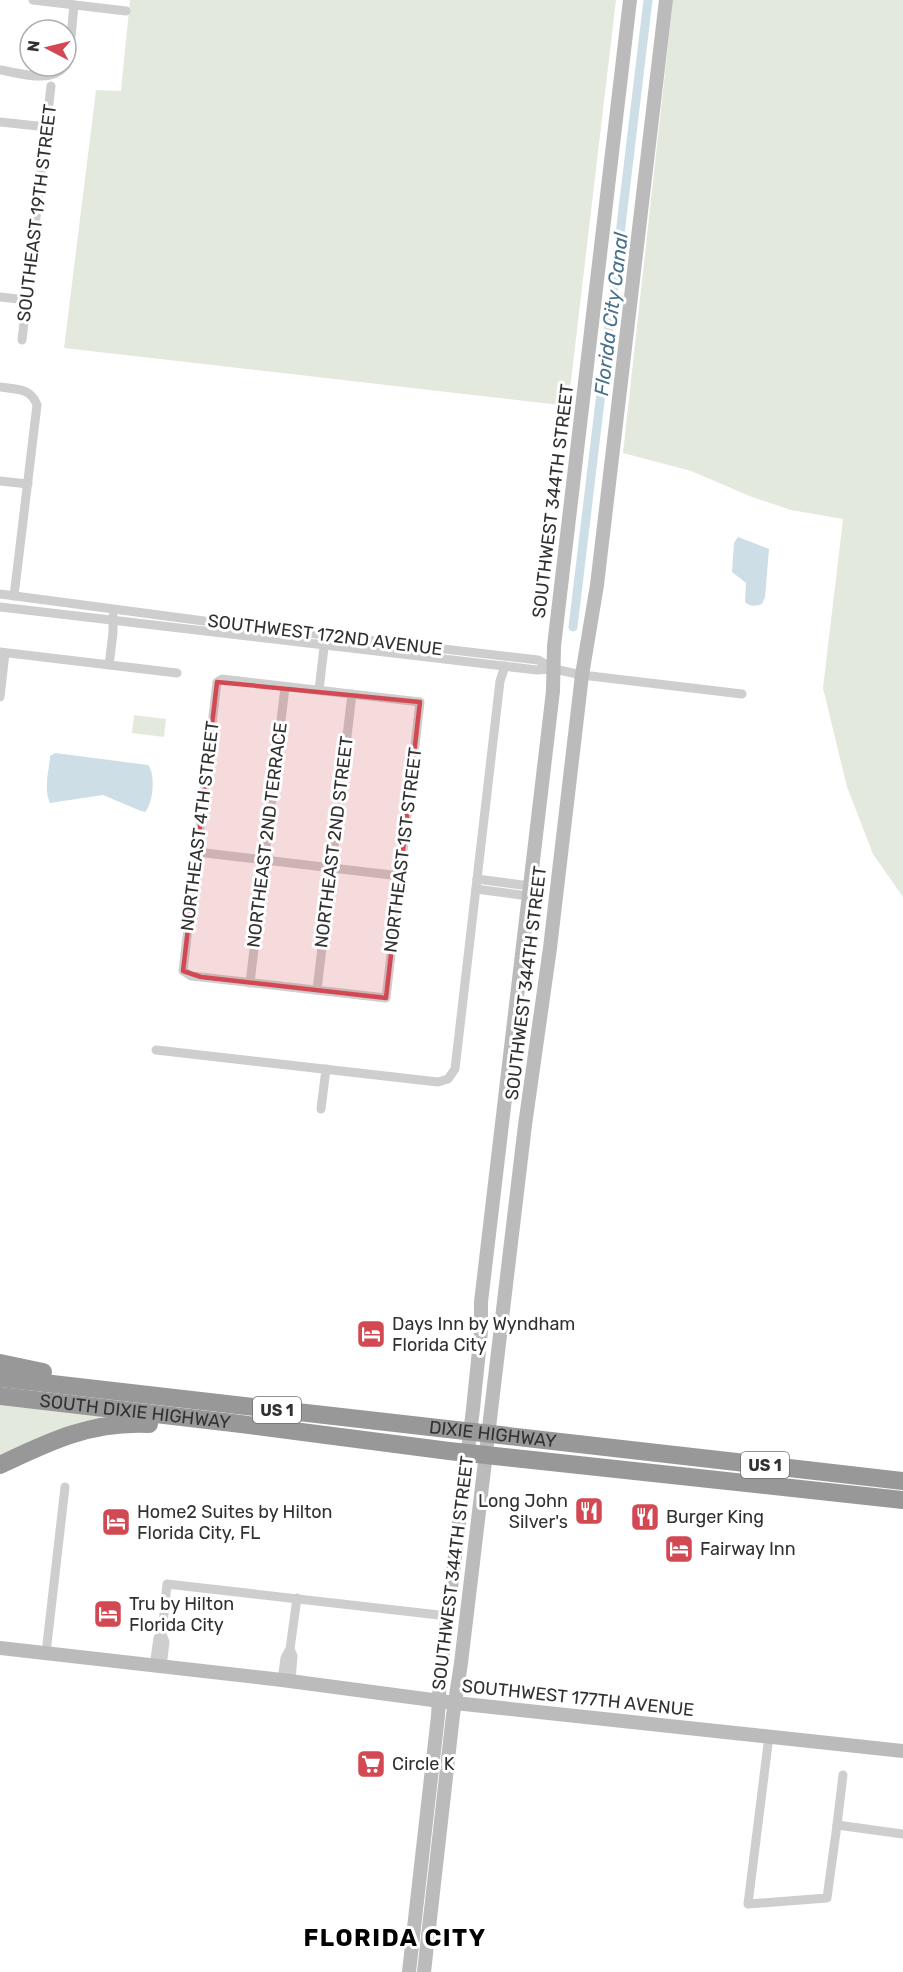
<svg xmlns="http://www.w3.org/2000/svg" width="903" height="1972" viewBox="0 0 903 1972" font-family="Rubik,sans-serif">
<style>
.green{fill:#e4e9de}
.water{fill:#cddee7}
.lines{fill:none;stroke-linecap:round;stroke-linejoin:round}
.canal{stroke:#cddee7;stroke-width:9}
.street{stroke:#cecece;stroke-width:9}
.secondary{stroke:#bbb;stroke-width:14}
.highway{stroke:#989898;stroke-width:18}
.marked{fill:#d24953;fill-opacity:0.2;stroke:#d24953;stroke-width:4.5;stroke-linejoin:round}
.labels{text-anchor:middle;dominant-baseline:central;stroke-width:6;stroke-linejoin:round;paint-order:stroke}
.shield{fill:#fff;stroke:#6f6f6f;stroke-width:1.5}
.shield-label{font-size:16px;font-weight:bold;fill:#313131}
.street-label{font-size:18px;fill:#313131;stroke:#fff}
.poi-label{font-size:18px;fill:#313131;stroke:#fff;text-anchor:start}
.water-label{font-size:20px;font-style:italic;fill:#47718b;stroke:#fff}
.district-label{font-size:24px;font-weight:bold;letter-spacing:1.5px;fill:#000;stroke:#fff}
</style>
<rect width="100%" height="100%" fill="#fff"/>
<g class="green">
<polygon points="130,0 616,0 568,406 64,348 96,90 121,91"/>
<polygon points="673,0 903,0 903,897 873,854 847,787 823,688 843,519 791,510 752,497 691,471 623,453"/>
<polygon points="134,715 166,719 164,737 132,733"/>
<polygon points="0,1403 114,1415 0,1461"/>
</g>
<g class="water">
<path d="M 738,537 L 769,549 L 765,597 L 762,604 C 755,606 750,607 745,602 L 746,583 L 732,572 L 734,543 Z"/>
<path d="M 55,753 L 148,765 C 156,774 153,804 145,812 L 141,811 L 103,795 L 50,803 C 44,791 48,773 50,759 L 50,756 Z"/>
</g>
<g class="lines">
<polyline class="canal" points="573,627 648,0"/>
<g class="street">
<polyline points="33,0 126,11"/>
<polyline points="66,65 69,59 74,5"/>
<path d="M 0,70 C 20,73 50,84 65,66"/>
<polyline points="0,122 47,127"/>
<polyline points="0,297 27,300"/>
<polyline points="22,340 51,86"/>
<path d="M 0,387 C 17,390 30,387 37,405 L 14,596"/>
<polyline points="0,481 28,484"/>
<polyline points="0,594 204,621 538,660 554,669 582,675 742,694"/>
<polyline points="0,607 537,670 554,669"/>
<polyline points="0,652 177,673"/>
<polyline points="109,665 113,633 113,616"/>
<polygon points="222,679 420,702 386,998 201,977 191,976 183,971 217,682"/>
<polyline points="319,690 325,639"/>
<polyline points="0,697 5,653"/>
<polyline points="197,852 400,876"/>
<polyline points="477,879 530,886"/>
<polyline points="476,889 528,896"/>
<polyline points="250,983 285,687"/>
<polyline points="317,990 352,694"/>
<polyline points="156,1050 438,1082 448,1079 455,1069 500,681 505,666"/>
<polyline points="321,1109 326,1069"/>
<polyline points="290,1649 293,1656 291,1681"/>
<polyline points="46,1653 65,1487"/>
<polyline points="154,1666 158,1638 162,1634"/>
<polyline points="162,1667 165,1642 162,1634 167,1584 448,1616"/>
<polyline points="282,1680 285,1658 290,1649 297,1598"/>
<polyline points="769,1736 748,1904 827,1898 837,1825 903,1834"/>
<polyline points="837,1825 843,1775"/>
</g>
<g class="secondary">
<polyline points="0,1648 282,1680 455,1703 903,1751"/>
<polyline points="409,1972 438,1716 440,1678 473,1409 481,1331 481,1302 553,691 554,646 630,0"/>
<polyline points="424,1972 453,1715 461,1663 525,1125 550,948 582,675 597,585 666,0"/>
</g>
<g class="highway">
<polyline points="0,1363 43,1372"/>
<path id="s1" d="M 0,1378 L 903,1481"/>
<path id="s2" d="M 0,1396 L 233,1423 L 449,1451 L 903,1500"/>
<path d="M 0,1465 C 50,1441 92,1421 149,1424"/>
</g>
</g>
<path class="marked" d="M 217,682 L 420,702 L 386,998 L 201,977 L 183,971 Z"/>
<defs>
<g id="hotel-square" transform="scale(1.5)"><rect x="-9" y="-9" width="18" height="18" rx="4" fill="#d24953" stroke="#fff"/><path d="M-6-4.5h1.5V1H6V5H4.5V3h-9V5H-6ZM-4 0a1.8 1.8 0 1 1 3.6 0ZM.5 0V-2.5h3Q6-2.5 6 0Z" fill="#fff"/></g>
<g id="restaurant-square" transform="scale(1.5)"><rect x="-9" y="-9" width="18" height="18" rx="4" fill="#d24953" stroke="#fff"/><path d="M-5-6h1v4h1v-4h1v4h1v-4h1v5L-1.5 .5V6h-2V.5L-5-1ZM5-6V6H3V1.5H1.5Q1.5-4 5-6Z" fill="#fff"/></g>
<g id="supermarket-square" transform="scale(1.5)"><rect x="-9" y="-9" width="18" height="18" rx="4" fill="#d24953" stroke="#fff"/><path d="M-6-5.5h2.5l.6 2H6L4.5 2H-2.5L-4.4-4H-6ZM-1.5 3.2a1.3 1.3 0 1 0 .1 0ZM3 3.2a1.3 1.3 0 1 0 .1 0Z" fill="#fff"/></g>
</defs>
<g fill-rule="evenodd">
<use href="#hotel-square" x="371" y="1334"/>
<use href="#restaurant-square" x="589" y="1511"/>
<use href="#restaurant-square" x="645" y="1517"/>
<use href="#hotel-square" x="116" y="1522"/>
<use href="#hotel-square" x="679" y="1549"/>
<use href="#hotel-square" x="108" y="1614"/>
<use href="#supermarket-square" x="371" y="1764"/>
</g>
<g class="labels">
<g class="shield">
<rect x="253" y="1397" width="48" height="26" rx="4.5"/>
<rect x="741" y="1452" width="48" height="26" rx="4.5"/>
</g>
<g class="shield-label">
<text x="277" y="1410">US 1</text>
<text x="765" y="1465">US 1</text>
</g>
<g class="street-label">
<text transform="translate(37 213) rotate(-83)">SOUTHEAST 19TH STREET</text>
<text transform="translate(553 501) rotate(-83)">SOUTHWEST 344TH STREET</text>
<text transform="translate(325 635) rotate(7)">SOUTHWEST 172ND AVENUE</text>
<text transform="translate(200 826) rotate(-83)">NORTHEAST 4TH STREET</text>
<text transform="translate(267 835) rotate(-83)">NORTHEAST 2ND TERRACE</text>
<text transform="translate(334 842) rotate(-83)">NORTHEAST 2ND STREET</text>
<text transform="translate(403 850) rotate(-83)">NORTHEAST 1ST STREET</text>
<text transform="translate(526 983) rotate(-83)">SOUTHWEST 344TH STREET</text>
<text stroke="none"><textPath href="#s2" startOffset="136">SOUTH DIXIE HIGHWAY</textPath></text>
<text stroke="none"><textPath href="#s1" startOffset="496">DIXIE HIGHWAY</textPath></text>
<text transform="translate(453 1573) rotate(-83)">SOUTHWEST 344TH STREET</text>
<text transform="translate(578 1698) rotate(6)">SOUTHWEST 177TH AVENUE</text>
</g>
<g class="poi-label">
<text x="392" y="1324">Days Inn by Wyndham<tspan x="392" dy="21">Florida City</tspan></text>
<text x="568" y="1501" text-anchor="end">Long John<tspan x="568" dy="21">Silver's</tspan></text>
<text x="137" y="1512">Home2 Suites by Hilton<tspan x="137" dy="21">Florida City, FL</tspan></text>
<text x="666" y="1517">Burger King</text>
<text x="700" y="1549">Fairway Inn</text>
<text x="129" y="1604">Tru by Hilton<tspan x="129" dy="21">Florida City</tspan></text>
<text x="392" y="1764">Circle K</text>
</g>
<g class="water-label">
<text transform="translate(611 314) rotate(-83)">Florida City Canal</text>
</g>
<g class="district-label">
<text x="395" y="1938">FLORIDA CITY</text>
</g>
</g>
<g transform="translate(48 48) rotate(277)"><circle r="28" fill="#ffffff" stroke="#adadad" stroke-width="1.5"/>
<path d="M0-4.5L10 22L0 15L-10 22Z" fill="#d24953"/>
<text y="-9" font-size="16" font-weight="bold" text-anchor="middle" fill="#313131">N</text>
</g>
</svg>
